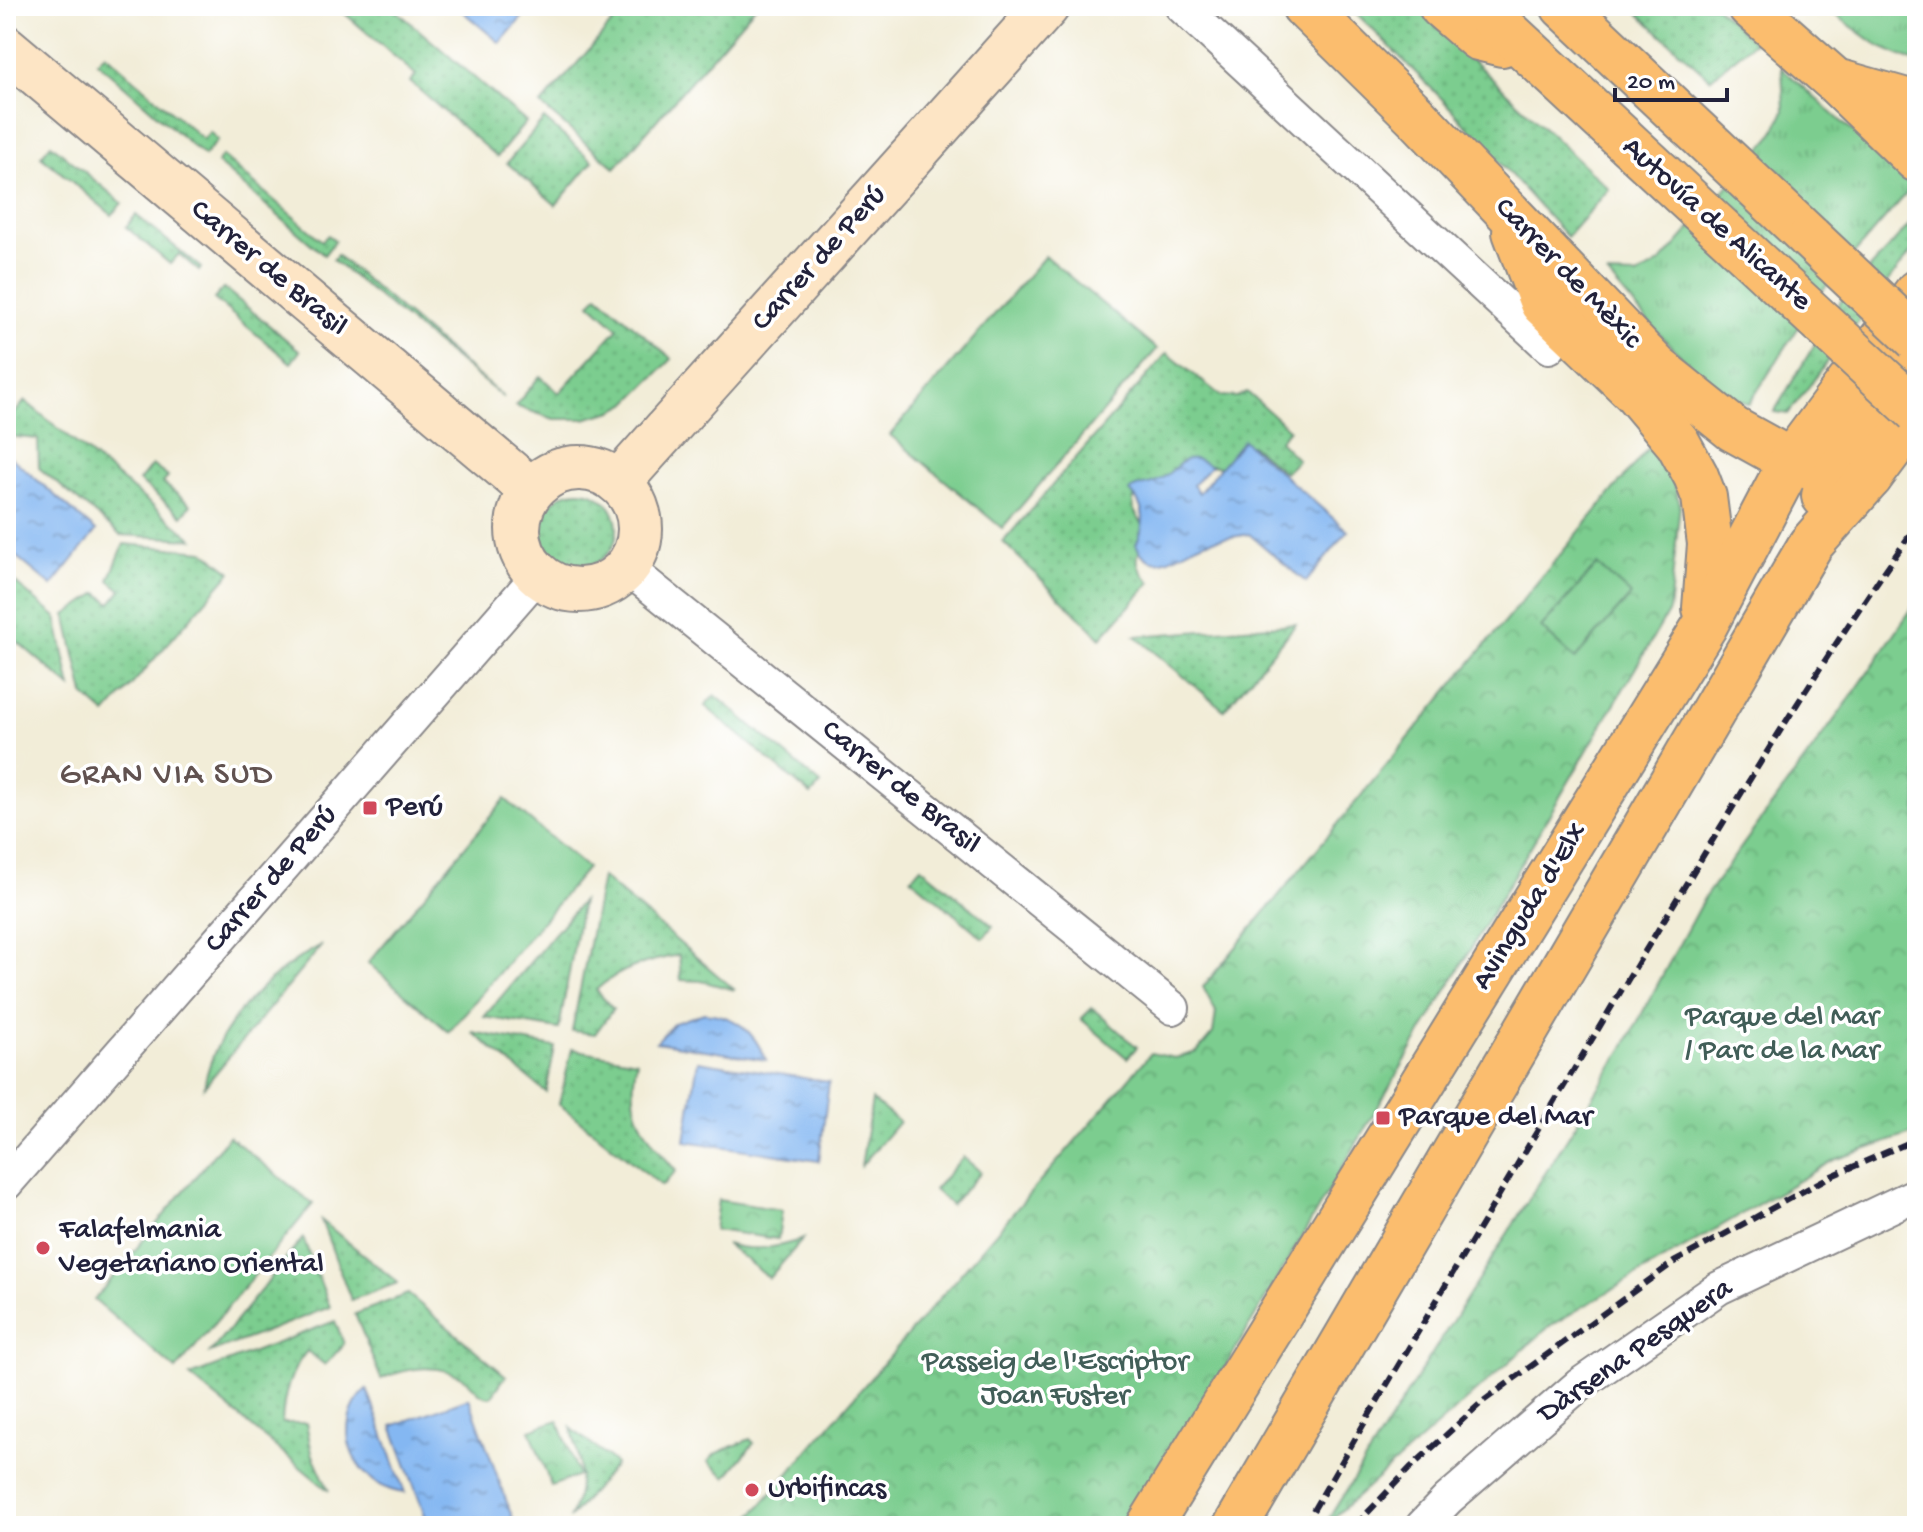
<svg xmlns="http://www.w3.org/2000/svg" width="1923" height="1532" viewBox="0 0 1923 1532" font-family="'Gochi Hand',sans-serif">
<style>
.grass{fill:url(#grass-tufts);stroke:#4e7865;stroke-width:2}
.park{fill:url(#park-crowns);stroke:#4e7865;stroke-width:2}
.garden{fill:url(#garden-dots);stroke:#4e7865;stroke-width:2}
.pitch{fill:#7bcd8f;stroke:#4e7865;stroke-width:2}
.water{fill:url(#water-ripples);stroke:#536c96;stroke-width:2}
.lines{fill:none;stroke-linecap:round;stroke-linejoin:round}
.street-casing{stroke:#8a888a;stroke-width:36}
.secondary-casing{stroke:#8a888a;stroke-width:48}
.primary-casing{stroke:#8a888a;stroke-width:48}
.highway-casing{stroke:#8a888a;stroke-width:48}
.street{stroke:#fff;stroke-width:32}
.secondary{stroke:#fde5c5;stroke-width:44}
.primary{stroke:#fbbd6e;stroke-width:44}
.highway{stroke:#fbbd6e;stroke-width:44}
.rail{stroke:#22223b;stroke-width:6;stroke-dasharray:12 6;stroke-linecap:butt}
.highway-bridge-casing{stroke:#8a888a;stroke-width:48;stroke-linecap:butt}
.highway-bridge{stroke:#fbbd6e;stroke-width:44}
.poi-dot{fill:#d1495b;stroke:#fff;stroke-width:3}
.labels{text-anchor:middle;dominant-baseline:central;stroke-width:7;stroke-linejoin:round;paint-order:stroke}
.street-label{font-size:30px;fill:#22223b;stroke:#fff}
.poi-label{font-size:30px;fill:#22223b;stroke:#fff;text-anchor:start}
.park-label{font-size:30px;fill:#415e58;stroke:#fff}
.neighbourhood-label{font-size:32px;letter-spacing:2px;fill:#615250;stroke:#fff}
</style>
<defs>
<pattern id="grass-tufts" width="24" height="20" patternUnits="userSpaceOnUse" patternTransform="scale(2)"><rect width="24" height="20" fill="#7bcd8f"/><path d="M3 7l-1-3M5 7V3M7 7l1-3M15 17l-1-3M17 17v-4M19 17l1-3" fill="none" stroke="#6ab07c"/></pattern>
<pattern id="park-crowns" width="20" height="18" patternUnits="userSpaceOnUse" patternTransform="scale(2)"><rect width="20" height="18" fill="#7bcd8f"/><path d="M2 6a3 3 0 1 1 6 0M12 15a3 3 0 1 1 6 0" fill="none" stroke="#6ab07c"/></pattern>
<pattern id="garden-dots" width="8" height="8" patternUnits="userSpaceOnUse" patternTransform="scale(2)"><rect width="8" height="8" fill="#7bcd8f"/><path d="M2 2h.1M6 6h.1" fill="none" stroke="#6ab07c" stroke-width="1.8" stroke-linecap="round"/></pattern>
<pattern id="water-ripples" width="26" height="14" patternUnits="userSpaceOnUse" patternTransform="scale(2)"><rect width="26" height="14" fill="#84b7f2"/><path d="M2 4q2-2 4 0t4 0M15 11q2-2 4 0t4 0" fill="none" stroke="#6c94c5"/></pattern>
</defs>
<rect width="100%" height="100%" fill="#fff"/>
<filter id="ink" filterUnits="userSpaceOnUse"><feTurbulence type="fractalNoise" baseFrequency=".0125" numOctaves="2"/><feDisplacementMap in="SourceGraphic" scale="16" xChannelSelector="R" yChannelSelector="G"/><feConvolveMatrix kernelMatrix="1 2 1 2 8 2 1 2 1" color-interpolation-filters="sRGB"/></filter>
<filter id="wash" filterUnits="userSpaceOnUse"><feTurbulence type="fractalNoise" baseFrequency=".006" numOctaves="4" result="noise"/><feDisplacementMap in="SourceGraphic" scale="32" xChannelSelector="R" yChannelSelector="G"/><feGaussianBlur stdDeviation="1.8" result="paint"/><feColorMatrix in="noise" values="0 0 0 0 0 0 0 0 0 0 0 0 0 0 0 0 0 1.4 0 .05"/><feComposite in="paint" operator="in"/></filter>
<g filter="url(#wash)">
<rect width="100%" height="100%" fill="#f2edd8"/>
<g class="grass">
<polygon points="1823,6 1917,6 1917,63 1880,47"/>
<path d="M 1782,68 L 1913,186 L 1822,291 L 1749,404 C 1694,381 1646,319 1608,275 L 1637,276 L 1661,262 L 1772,136 L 1784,111 Z"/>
</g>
<g class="park">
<polygon points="1659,435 1680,504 1669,611 1132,1526 743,1526 1151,1053 1175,1058 1197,1052 1213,1033 1216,1012 1203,987"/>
<polygon points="1917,601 1917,1132 1834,1160 1550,1326 1324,1526 1623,1049 1704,898 1851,697"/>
<polygon points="718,1200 782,1210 778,1239 714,1230"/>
<polygon points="558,1420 579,1476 551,1486 530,1430"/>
</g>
<g class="garden">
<polygon points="346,6 402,6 398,12 526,122 497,157 410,82 416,75 342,11"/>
<polygon points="627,6 756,6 615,168 541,105"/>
<polygon points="1349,6 1415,6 1609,189 1567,237 1443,100"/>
<polygon points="1630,6 1715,6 1754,42 1710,79"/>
<polygon points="105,54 203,139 210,132 218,140 204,156 97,62"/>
<polygon points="544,119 593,161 556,205 507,163"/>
<polygon points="51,144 122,203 112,215 41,156"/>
<polygon points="222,156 322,241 328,235 335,241 324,255 217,163"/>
<polygon points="136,215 201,268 199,271 179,254 170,264 126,227"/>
<polygon points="1917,216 1917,244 1788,414 1774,412 1840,302"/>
<polygon points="337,255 504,398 333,260"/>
<polygon points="224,288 300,351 291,363 214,299"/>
<polygon points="598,295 672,359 627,404 613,411 584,419 554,419 515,406 540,376 559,393 618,328 590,303"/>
<path d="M 1167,353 L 1221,396 L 1237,397 L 1247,392 L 1289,429 L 1279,441 L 1298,460 L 1285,473 L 1251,445 L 1226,473 L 1220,467 L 1207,464 L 1137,492 C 1127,507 1137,516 1146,528 C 1140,553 1128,561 1151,582 L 1101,638 L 1003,542 Z"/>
<polygon points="25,401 193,539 120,535 39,468 38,439 6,436 6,423"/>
<polygon points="152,465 168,477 163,483 191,505 182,516 139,481"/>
<circle cx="579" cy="529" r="38"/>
<polygon points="124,544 204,551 231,572 106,714 84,695 66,615 98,593 111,603 121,590 109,580"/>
<polygon points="6,575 56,617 71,687 6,632"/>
<polygon points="1296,624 1224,710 1135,636"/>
<polygon points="715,695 821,784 811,795 705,706"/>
<polygon points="921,867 993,926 983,938 911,878"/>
<path d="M 602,877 L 735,990 L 701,981 L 681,980 L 679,955 C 648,961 620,968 596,990 L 613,1009 L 595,1034 L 572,1031 Z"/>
<polygon points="582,901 559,1029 484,1017"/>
<path d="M 322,945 L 204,1087 C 214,1026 269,972 322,945 Z"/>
<polygon points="1092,1008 1137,1047 1127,1058 1081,1019"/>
<polygon points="472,1032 555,1047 546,1092"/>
<path d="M 572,1049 L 637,1061 C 625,1112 645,1134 676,1171 L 662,1186 L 559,1104 Z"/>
<polygon points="872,1100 899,1122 861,1166"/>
<polygon points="963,1157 981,1172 951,1205 934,1190"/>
<polygon points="321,1220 398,1283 351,1300"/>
<polygon points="303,1238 330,1307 210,1353"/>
<path d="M 803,1239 L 769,1278 L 726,1244 C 752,1252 777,1248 803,1239 Z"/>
<path d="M 408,1294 L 506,1376 L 491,1397 C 480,1398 475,1387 466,1380 C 440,1362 408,1367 381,1379 L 355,1314 Z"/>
<path d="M 335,1321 L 344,1344 L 325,1365 L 307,1351 C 290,1370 283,1398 282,1423 L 306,1423 L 312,1453 L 329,1491 L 190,1376 Z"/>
<path d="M 571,1428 L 616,1464 L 569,1519 C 584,1488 582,1460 571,1428 Z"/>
<polygon points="750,1439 754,1443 726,1477 708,1462 715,1454"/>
</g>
<g class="pitch">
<polygon points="1045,256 1157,349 1002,528 890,435"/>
<polygon points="1597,565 1631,595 1575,659 1541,628"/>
<polygon points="505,799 587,868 449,1032 368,963"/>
<polygon points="229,1136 313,1204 176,1370 94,1300"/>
</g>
<g class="water">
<polygon points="456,6 532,6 500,43"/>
<path d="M 1243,440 L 1348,531 L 1306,582 L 1249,534 C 1235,537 1219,538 1205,542 C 1181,549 1152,581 1136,544 C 1146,524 1146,508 1130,491 C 1137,484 1146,486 1155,482 C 1179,472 1181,446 1211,466 L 1193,485 L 1199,493 Z"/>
<polygon points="6,453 96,531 52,586 6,548"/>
<path d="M 704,1013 C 736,1015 754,1031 766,1060 L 656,1042 L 674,1023 Z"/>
<polygon points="698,1061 829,1082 819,1161 685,1141"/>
<path d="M 367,1389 L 405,1493 C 363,1489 334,1443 355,1404 C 358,1399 363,1393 367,1389 Z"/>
<polygon points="469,1398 515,1525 512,1526 429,1526 392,1426"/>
</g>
</g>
<g filter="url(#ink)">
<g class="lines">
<g class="street-casing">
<g id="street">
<polyline points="1181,6 1549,347"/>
<polyline points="627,568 1173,1008"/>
<polyline points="6,1184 538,575"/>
<polyline points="1422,1526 1448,1499 1579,1385 1719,1288 1917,1194"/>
</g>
</g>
<g class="secondary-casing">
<g id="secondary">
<polyline points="6,48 531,490"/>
<circle cx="579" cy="529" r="61"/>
<polyline points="619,482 1047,6"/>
</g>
</g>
<g class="primary-casing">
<g id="primary">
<polyline points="1304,6 1416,116 1657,368 1733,429 1791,461 1830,474 1870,477"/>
<polyline points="1750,6 1834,80 1917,160"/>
<polyline points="1843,83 1917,104"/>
<polyline points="1515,232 1542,303 1636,393 1678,443 1696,476 1704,497 1710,544 1705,608"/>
<polyline points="1824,496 1830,474 1917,355"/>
<polyline points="1149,1526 1704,627 1791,461 1917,292"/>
<polyline points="1236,1526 1811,544 1870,477 1917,414"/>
</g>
</g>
<g class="highway-casing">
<g id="highway">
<polyline points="1441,6 1478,38 1502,44"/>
<polyline points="1480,6 1770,275"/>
<polyline points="1563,6 1810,238"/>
</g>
</g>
<use href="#street" class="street"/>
<use href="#secondary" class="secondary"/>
<use href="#primary" class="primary"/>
<use href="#highway" class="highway"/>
<g class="rail">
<path d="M 1304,1526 C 1417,1333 1531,1140 1647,948 C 1734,805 1820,661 1917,525"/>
<polyline points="1355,1526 1410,1468 1482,1402 1674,1262 1827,1178 1917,1139"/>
</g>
<g class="highway-bridge-casing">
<g id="highway-bridge">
<polyline points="1810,238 1917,339"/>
<polyline points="1770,275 1917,411"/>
</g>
</g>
<use href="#highway-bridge" class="highway-bridge"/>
</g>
</g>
<g class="poi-dot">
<rect x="362" y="800" width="16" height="16" rx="4"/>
<rect x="1375" y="1110" width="16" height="16" rx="4"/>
<circle cx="43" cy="1248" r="8"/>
<circle cx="752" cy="1490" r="8"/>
</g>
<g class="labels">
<g class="street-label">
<text transform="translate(1716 225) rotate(42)">Autovía de Alicante</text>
<text transform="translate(820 259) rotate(-48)">Carrer de Perú</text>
<text transform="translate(268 269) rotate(40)">Carrer de Brasil</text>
<text transform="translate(1567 274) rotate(46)">Carrer de Mèxic</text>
<text transform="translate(900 788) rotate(39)">Carrer de Brasil</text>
<text transform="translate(272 880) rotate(-49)">Carrer de Perú</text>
<text transform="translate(1531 907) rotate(-58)">Avinguda d'Elx</text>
<text transform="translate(1636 1352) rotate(-35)">Dàrsena Pesquera</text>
</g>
<g class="poi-label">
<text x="386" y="808">Perú</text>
<text x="1399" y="1118">Parque del Mar</text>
<text x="59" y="1231">Falafelmania<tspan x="59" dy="34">Vegetariano Oriental</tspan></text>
<text x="768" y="1490">Urbifincas</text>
</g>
<g class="park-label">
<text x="1782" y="1018">Parque del Mar<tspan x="1782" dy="34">/ Parc de la Mar</tspan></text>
<text x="1055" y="1363">Passeig de l'Escriptor<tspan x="1055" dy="34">Joan Fuster</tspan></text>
</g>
<g class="neighbourhood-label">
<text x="167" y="776">GRAN VIA SUD</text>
</g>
</g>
<rect width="1923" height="1532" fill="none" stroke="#fff" stroke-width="32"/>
<path d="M1615 88v12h112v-12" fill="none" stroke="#22223b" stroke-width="4"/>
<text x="1627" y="88" font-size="24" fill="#22223b" stroke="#ffffff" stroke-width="6" paint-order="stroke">20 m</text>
</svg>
